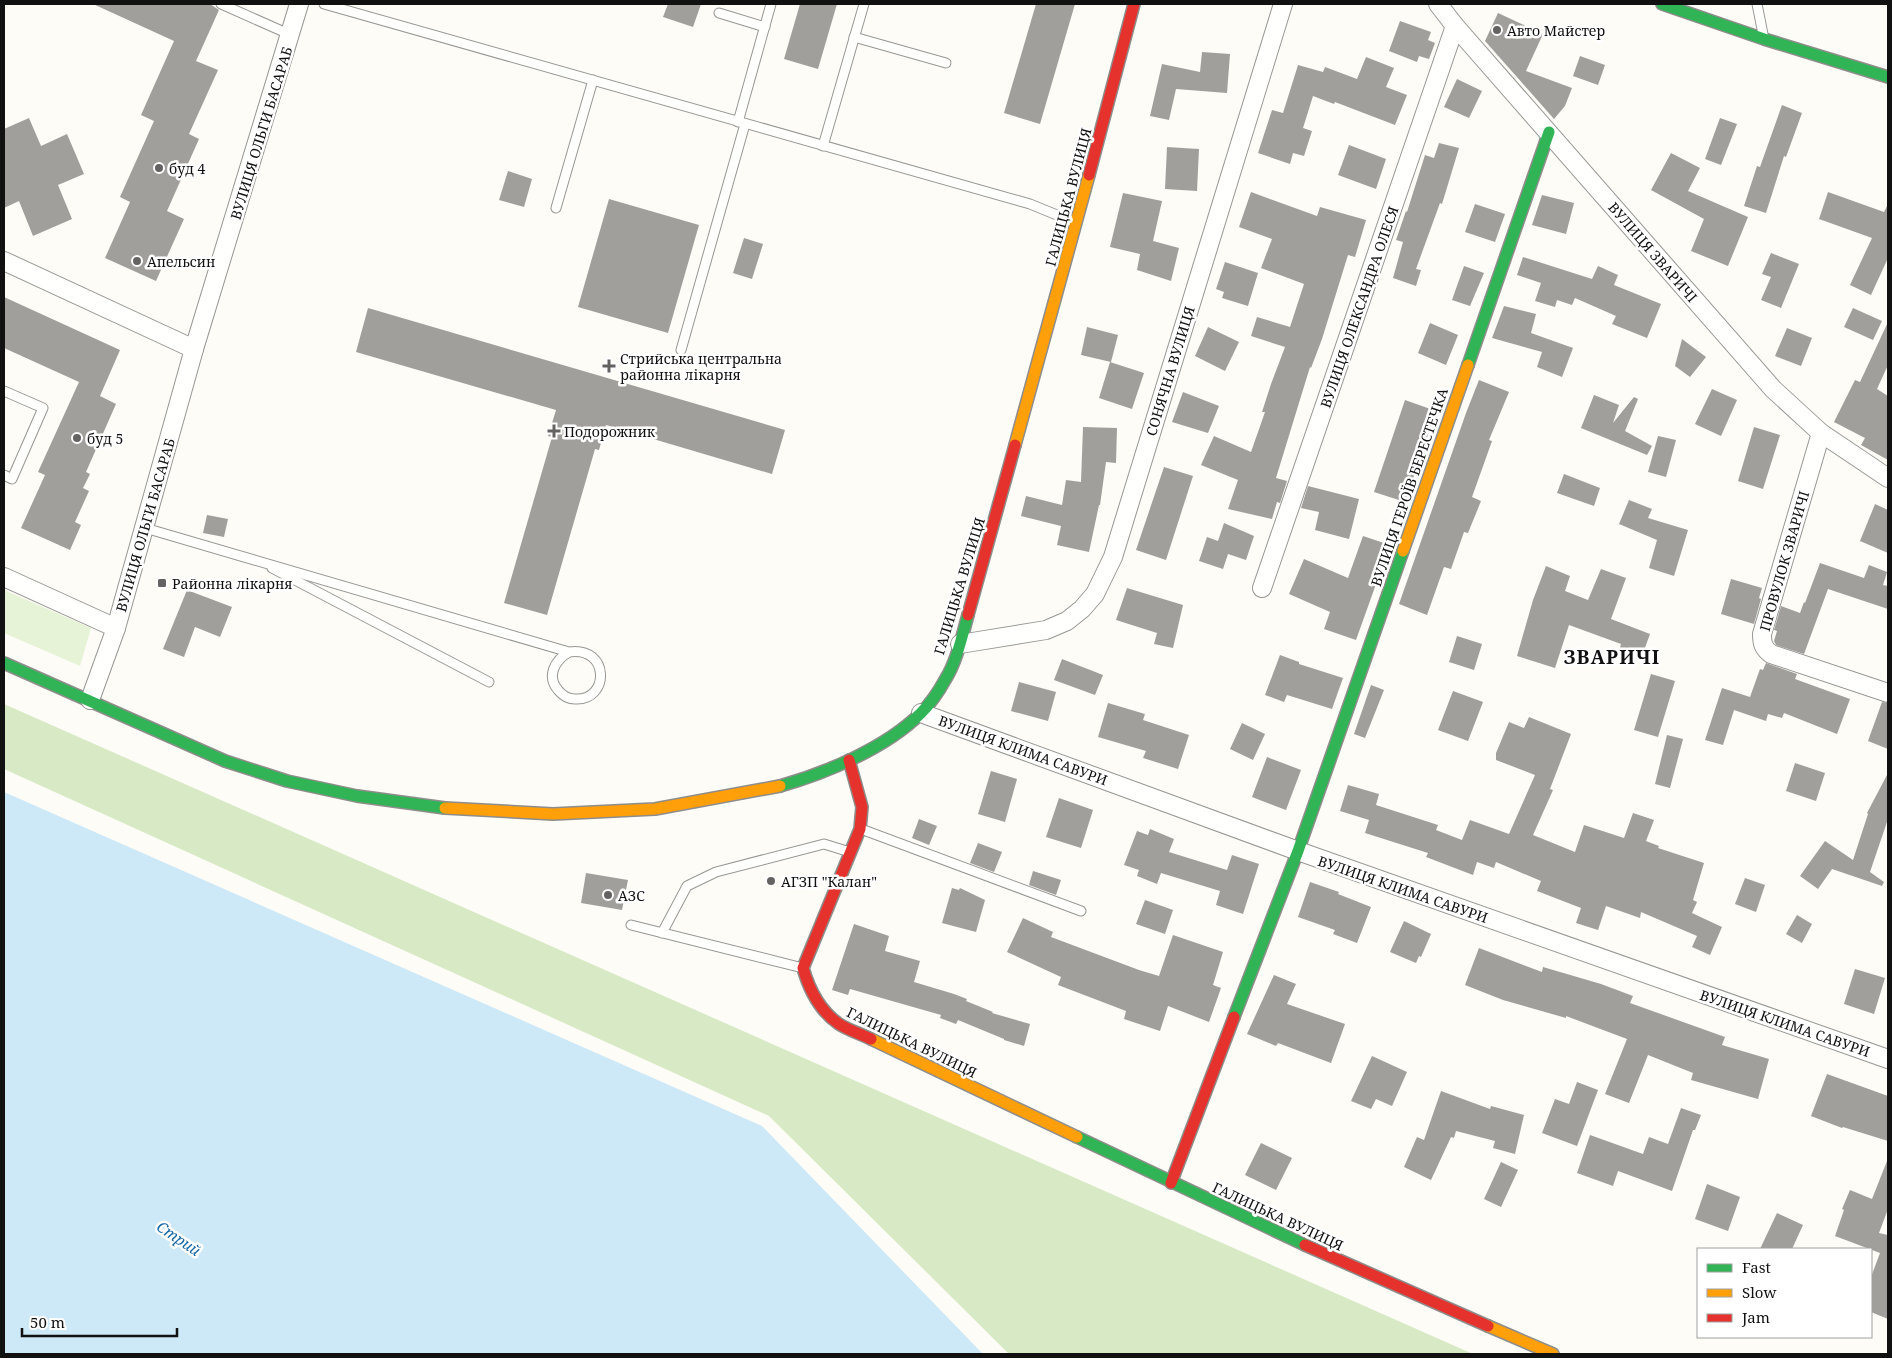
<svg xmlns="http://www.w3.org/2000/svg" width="1892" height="1358" viewBox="0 0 1892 1358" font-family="'Noto Serif',serif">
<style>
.green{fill:#e7f3d7}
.forest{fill:#d8eac5}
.water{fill:#cde8f7}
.building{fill:#a19f9c}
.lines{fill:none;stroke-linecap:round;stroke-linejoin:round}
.lane-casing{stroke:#979795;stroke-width:11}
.street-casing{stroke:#979795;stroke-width:20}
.fast-casing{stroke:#8e8d8b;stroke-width:14}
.slow-casing{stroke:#8e8d8b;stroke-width:14}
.jam-casing{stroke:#8e8d8b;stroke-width:14}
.lane{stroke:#fffffe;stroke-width:9}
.street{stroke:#fffffe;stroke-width:18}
.fast{stroke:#30b455;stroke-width:11}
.slow{stroke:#ff9f0a;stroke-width:11}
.jam{stroke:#e5322d;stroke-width:11}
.poi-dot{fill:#646362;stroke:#fff;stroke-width:2}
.labels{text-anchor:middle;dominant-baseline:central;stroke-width:5;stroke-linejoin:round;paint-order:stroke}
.poi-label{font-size:14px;fill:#111;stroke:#fff;text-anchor:start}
.street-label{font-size:14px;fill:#111;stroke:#fff}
.water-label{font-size:15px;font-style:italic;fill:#1768a6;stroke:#fff}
.district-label{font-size:19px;font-weight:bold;letter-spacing:1px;fill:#111;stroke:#fff}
</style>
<rect width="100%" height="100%" fill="#fdfcf7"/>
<polygon class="green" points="4,590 91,628 80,666 4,633"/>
<polygon class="forest" points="4,704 1473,1354 1009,1354 769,1116 4,769"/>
<polygon class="water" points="4,792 762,1126 983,1354 4,1354"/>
<g class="building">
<polygon points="93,4 210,4 219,10 196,61 218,70 189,134 199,139 167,211 184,219 156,281 105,258 130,202 120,197 154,121 141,115 174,41"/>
<polygon points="668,4 701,4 693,27 663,17"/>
<polygon points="800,4 837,4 818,69 784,59"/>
<polygon points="1036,4 1075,4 1040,124 1004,113"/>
<polygon points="1498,13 1543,34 1526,71 1572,88 1565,106 1554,119 1485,41"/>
<polygon points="1400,21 1431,32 1428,40 1435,43 1429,59 1419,56 1417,62 1389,51"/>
<polygon points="1202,52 1230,54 1227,93 1176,89 1169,120 1150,116 1162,64 1200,72"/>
<polygon points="1580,56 1605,65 1598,85 1573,76"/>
<polygon points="1366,57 1394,68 1386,87 1407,95 1395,125 1335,102 1334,104 1313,96 1303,128 1312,131 1304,156 1293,153 1290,164 1258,153 1272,110 1283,113 1298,65 1323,72 1325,67 1357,79"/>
<polygon points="1457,79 1482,91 1469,118 1444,107"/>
<polygon points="1782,105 1802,113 1786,157 1784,156 1766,213 1744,206 1757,166 1760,167"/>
<polygon points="29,118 41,146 67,134 84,174 58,185 72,219 33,236 19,201 4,208 4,129"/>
<polygon points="1720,118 1737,124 1721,165 1705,159"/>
<polygon points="1439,143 1459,148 1442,204 1440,203 1416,269 1421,270 1416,286 1393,278 1403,242 1396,240 1406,211 1407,212 1425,155 1434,158"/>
<polygon points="1349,145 1386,159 1376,189 1338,175"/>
<polygon points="1167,147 1199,149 1197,191 1165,189"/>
<polygon points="1671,153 1700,168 1688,191 1748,217 1728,266 1691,251 1704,219 1651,190"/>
<polygon points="508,171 532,179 524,207 499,200"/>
<polygon points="1251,192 1317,216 1320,207 1366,220 1355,257 1348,255 1322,339 1311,368 1310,367 1276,478 1287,481 1280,503 1277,502 1272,519 1228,509 1238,480 1201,465 1214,436 1251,452 1265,412 1262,412 1271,384 1285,347 1251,336 1257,317 1290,327 1304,284 1261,268 1272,239 1239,227"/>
<polygon points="1828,192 1884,212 1888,204 1888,258 1871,295 1850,285 1872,238 1819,219"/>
<polygon points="1123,193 1162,201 1153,241 1179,248 1171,281 1137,270 1140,254 1110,247"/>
<polygon points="1542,195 1574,203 1566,234 1532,225"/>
<polygon points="609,199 699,225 668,333 578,307"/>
<polygon points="1475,204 1505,214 1495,242 1465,232"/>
<polygon points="744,238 763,244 752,279 733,273"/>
<polygon points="1771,253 1799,264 1781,308 1761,300 1771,277 1762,274"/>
<polygon points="1523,257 1592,279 1598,266 1618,275 1614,285 1661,304 1647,338 1612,324 1616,316 1575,298 1572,305 1557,300 1555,307 1535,301 1541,283 1517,275"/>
<polygon points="1225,262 1258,273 1248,306 1222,298 1224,292 1216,289"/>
<polygon points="1464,266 1484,273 1470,306 1452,300"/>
<polygon points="4,297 120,350 100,396 116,404 86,472 90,474 83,488 89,491 75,522 81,525 70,550 21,528 45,475 38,472 79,382 4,348"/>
<polygon points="1504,306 1536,314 1531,333 1573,348 1562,377 1537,367 1542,352 1492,338"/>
<polygon points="368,308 785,430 772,474 606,425 599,450 595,449 547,615 504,603 552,437 548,436 556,410 356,352"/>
<polygon points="1853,308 1882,321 1873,340 1844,327"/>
<polygon points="1888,322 1888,365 1877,389 1888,396 1888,460 1861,445 1865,438 1834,422 1855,380 1860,382"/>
<polygon points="1430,323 1458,335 1446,365 1418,353"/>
<polygon points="1087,327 1118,335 1111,362 1081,355"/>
<polygon points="1208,327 1239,342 1225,371 1195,356"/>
<polygon points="1787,328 1812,338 1801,366 1775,356"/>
<polygon points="1682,339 1706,357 1690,377 1675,366"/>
<polygon points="1110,362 1144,373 1132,409 1099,398"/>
<polygon points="1479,380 1509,392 1489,440 1492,441 1472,497 1481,501 1468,533 1464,532 1451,569 1444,567 1427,615 1399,604 1466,413"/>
<polygon points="1712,389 1737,400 1721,436 1695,424"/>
<polygon points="1183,392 1219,406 1208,433 1172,422"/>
<polygon points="1594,395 1619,405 1613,423 1634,397 1638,399 1625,431 1652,446 1647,455 1581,428"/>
<polygon points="1405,400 1436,411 1405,502 1374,492"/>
<polygon points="1083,427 1117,428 1116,463 1106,462 1100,505 1099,505 1089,552 1057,545 1061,526 1021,516 1026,496 1062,505 1066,480 1081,482"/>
<polygon points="1754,427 1780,435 1763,489 1738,481"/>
<polygon points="1658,436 1676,440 1666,477 1648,472"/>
<polygon points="1164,467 1193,476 1166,560 1136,550"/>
<polygon points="1564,474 1600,488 1594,506 1557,493"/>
<polygon points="1308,486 1359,499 1349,539 1315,530 1319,512 1301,508"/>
<polygon points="1629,500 1652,509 1648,518 1688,530 1674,576 1649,568 1657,540 1619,524"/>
<polygon points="1875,504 1888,510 1888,553 1860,541"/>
<polygon points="207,515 228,519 224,537 203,533"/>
<polygon points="1224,523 1254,536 1246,560 1228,554 1223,569 1199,561 1207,537 1218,541"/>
<polygon points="1363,536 1390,545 1356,640 1324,629 1330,612 1289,594 1304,559 1348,578"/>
<polygon points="1820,563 1864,578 1869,565 1887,572 1883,585 1888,586 1888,609 1828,589 1804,654 1776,645 1774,641 1777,631 1774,630 1781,606 1800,613 1804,602 1805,603"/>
<polygon points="1546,566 1570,576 1565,591 1588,600 1601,569 1626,578 1611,619 1650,634 1642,656 1620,648 1621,644 1569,625 1555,668 1517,656 1533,600"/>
<polygon points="1731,579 1762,588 1759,598 1761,599 1754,624 1721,614"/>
<polygon points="1127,588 1183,605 1173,648 1154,644 1157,633 1116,620"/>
<polygon points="187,590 232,607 220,637 195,627 184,657 163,649"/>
<polygon points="1457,636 1482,644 1474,670 1449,662"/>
<polygon points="1280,655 1299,662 1299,664 1343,678 1332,709 1287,695 1284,702 1265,695"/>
<polygon points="1062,659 1103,675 1095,695 1054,680"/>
<polygon points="1766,663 1797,674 1795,679 1850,699 1837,734 1784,713 1782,718 1768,714 1766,721 1734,710 1723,745 1705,740 1722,688 1750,697 1760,669 1763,670"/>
<polygon points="1651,674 1675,681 1658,737 1634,730"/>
<polygon points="1019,682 1056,692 1048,721 1011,711"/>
<polygon points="1371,685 1384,690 1365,738 1354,734"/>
<polygon points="1453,691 1483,702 1468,741 1438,730"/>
<polygon points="1882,702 1888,703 1888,749 1868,741"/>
<polygon points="1108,703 1145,714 1143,720 1189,735 1178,769 1143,758 1146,751 1098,737"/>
<polygon points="1529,717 1571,734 1550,789 1553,790 1533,835 1575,852 1584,825 1624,838 1633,813 1654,820 1646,841 1659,846 1658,848 1704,863 1693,900 1697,902 1692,913 1722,927 1710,955 1692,947 1697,936 1641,912 1640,918 1606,906 1598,930 1576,923 1581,908 1537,891 1541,881 1496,862 1494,868 1477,862 1473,875 1426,857 1428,853 1365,833 1369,820 1340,811 1348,785 1379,794 1376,805 1438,825 1436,830 1462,840 1470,820 1509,834 1535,775 1496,760 1496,753 1509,722 1524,728"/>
<polygon points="1242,723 1265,734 1253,760 1230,749"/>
<polygon points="1667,735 1683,739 1670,788 1655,784"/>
<polygon points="1267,757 1301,770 1286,810 1252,797"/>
<polygon points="1795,763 1825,773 1816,801 1786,791"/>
<polygon points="991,771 1017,779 1005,822 978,814"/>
<polygon points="1888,773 1888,819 1870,872 1884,882 1882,886 1832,869 1818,889 1800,876 1825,841 1853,860 1868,814 1867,813"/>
<polygon points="1059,798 1093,810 1081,848 1046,837"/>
<polygon points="919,819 937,826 929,845 912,838"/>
<polygon points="1150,829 1174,839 1169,852 1227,870 1232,855 1259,864 1243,914 1216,905 1220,891 1161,873 1157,884 1137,876 1139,870 1124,865 1137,831 1148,835"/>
<polygon points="978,843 1002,852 994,872 970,863"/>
<polygon points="1033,871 1061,880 1056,895 1029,885"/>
<polygon points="586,873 628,880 622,910 581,903"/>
<polygon points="1745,878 1765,885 1756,912 1735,904"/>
<polygon points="1310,882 1339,892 1338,894 1371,907 1357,943 1333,934 1335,930 1298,917"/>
<polygon points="952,888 959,890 960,888 985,900 976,932 942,923"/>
<polygon points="1145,900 1173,910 1165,934 1136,924"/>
<polygon points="1797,915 1812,924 1802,943 1786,934"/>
<polygon points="1023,918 1053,932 1051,937 1139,970 1159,976 1173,935 1223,952 1213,985 1221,988 1209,1022 1168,1006 1160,1031 1124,1019 1126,1011 1058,985 1061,977 1007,952"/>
<polygon points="1404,921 1431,934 1421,957 1419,956 1416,963 1390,952"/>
<polygon points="854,924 889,936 885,951 920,961 914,982 954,994 967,999 966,1001 993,1012 992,1013 1030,1024 1024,1046 1004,1040 1004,1039 958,1020 956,1024 940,1018 941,1015 850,989 848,995 832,990"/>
<polygon points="1479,948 1542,972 1543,967 1601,984 1633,996 1630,1003 1725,1037 1722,1045 1769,1059 1758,1099 1691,1080 1693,1073 1648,1055 1629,1103 1605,1094 1627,1039 1566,1016 1566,1018 1503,1000 1465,985"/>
<polygon points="1855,969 1885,978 1874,1014 1844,1004"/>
<polygon points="1274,975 1296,984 1287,1004 1345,1024 1331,1063 1278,1043 1276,1046 1247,1034"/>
<polygon points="1372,1056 1407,1072 1392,1106 1376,1099 1371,1109 1351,1101"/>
<polygon points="1827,1074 1888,1096 1888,1141 1843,1127 1842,1128 1811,1116"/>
<polygon points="1577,1082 1598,1090 1577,1146 1542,1133 1555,1099 1569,1104"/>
<polygon points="1441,1091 1490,1109 1491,1106 1524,1115 1515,1154 1493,1148 1495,1141 1456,1131 1454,1138 1451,1137 1431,1180 1404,1167 1417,1137 1424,1140"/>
<polygon points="1681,1108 1701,1115 1695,1130 1693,1130 1672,1191 1618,1171 1613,1186 1577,1173 1590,1135 1643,1154 1649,1137 1668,1144"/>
<polygon points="1261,1143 1292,1158 1276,1190 1245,1175"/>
<polygon points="1887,1161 1888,1209 1879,1233 1888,1235 1888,1319 1871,1312 1871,1277 1880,1253 1835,1236 1844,1210 1842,1209 1850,1190 1872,1199"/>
<polygon points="1501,1162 1518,1170 1501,1207 1484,1199"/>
<polygon points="1707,1184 1740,1197 1728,1231 1695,1219"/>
<polygon points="1777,1213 1803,1225 1792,1249 1760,1249"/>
</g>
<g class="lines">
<g class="lane-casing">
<g id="lane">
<polyline points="221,4 291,35"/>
<polyline points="324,4 1030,204 1074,222"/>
<polyline points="1757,4 1763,34"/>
<polyline points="719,13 765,27"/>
<polyline points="854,37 946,63"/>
<polyline points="738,122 771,4"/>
<polyline points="823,146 864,4"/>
<polyline points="556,208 593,80"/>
<polyline points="681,350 745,124"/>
<polyline points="4,391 43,408 12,479 4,475"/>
<path d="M 145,528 L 569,652 C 610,646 610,701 575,699 C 568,699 562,695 558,690 C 546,676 555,660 569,652"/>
<polyline points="272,568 489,682"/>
<polyline points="861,829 1081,911"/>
<polyline points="631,925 803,968"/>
<polyline points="662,933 687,886 716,872 824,844 850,852"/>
</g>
</g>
<g class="street-casing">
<g id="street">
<polyline points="1438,4 1455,26 1773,389 1821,433 1888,478"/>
<polyline points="4,261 194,349"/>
<path d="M 1821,433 L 1762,634 C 1762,643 1763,648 1771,654 L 1888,693"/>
<polyline points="4,577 116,628"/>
<polyline points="1262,588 1455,26"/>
<polyline points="960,644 1046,630 1067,621 1082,609 1095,594 1113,557 1283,4"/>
<polyline points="90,700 116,628 194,349 299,4"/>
<polyline points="921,713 1298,851 1888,1059"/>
</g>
</g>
<g class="fast-casing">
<g id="fast">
<polyline points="1662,4 1764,39 1888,77"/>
<polyline points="1468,365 1549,132"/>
<polyline points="4,663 225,761 287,781 357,796 445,808"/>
<path d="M 780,786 C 826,773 886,748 921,713 C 930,704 939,691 945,680 C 957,661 962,636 968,615"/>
<polyline points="1234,1017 1298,851 1403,551"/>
<polyline points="1077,1137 1305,1245"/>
</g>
</g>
<g class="slow-casing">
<g id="slow">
<polyline points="1015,445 1089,175"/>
<polyline points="1403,551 1468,365"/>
<polyline points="445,808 553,814 655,809 780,786"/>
<polyline points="871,1039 1077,1137"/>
<polyline points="1488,1326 1553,1354"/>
</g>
</g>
<g class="jam-casing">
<g id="jam">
<polyline points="1089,175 1134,4"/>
<polyline points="968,615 1015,445"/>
<path d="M 849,760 L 862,807 L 860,829 L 803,968 C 809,989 820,1011 839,1024 C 848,1030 861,1034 871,1039"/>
<polyline points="1171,1183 1234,1017"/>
<polyline points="1305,1245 1488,1326"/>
</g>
</g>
<use href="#lane" class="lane"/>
<use href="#street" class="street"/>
<use href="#fast" class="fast"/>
<use href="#slow" class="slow"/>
<use href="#jam" class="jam"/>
</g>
<g class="poi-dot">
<circle cx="1497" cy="30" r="5"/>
<circle cx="159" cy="168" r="5"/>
<circle cx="137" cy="261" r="5"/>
<path d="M606.5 358.5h5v5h5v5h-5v5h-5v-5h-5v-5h5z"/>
<path d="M551.5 423.5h5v5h5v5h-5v5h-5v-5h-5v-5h5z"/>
<circle cx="77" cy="438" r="5"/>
<rect x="157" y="578" width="10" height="10" rx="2.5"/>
<circle cx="771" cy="881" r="5"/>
<circle cx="608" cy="895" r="5"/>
</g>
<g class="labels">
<g class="poi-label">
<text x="1507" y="30">Авто Майстер</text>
<text x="169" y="168">буд 4</text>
<text x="147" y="261">Апельсин</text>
<text x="620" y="358">Стрийська центральна<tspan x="620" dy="16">районна лікарня</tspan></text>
<text x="564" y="431">Подорожник</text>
<text x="87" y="438">буд 5</text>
<text x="172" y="583">Районна лікарня</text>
<text x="781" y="881">АГЗП "Калан"</text>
<text x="618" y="895">АЗС</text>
</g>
<g class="street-label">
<text transform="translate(261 133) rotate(-73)">ВУЛИЦЯ ОЛЬГИ БАСАРАБ</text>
<text transform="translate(1068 197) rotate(-75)">ГАЛИЦЬКА ВУЛИЦЯ</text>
<text transform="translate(1653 252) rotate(49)">ВУЛИЦЯ ЗВАРИЧІ</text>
<text transform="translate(1359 307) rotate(-71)">ВУЛИЦЯ ОЛЕКСАНДРА ОЛЕСЯ</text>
<text transform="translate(1170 371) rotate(-73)">СОНЯЧНА ВУЛИЦЯ</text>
<text transform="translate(1409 487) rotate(-71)">ВУЛИЦЯ ГЕРОЇВ БЕРЕСТЕЧКА</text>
<text transform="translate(145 525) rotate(-74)">ВУЛИЦЯ ОЛЬГИ БАСАРАБ</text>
<text transform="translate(1784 561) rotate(-74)">ПРОВУЛОК ЗВАРИЧІ</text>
<text transform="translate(959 586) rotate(-73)">ГАЛИЦЬКА ВУЛИЦЯ</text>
<text transform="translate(1023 750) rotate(20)">ВУЛИЦЯ КЛИМА САВУРИ</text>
<text transform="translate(1403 889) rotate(19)">ВУЛИЦЯ КЛИМА САВУРИ</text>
<text transform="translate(1785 1023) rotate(19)">ВУЛИЦЯ КЛИМА САВУРИ</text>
<text transform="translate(912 1042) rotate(26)">ГАЛИЦЬКА ВУЛИЦЯ</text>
<text transform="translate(1278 1216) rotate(25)">ГАЛИЦЬКА ВУЛИЦЯ</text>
</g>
<g class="water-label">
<text transform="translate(179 1238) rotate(34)">Стрий</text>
</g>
<g class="district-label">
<text x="1612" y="657">ЗВАРИЧІ</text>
</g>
</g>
<rect width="1892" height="1358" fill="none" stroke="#111111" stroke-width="10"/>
<rect x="1697" y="1248" width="175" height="90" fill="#ffffff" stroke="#a0a0a0"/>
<rect x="1707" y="1264" width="25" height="8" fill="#30b455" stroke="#a0a0a0"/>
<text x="1742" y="1273" font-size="15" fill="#111111">Fast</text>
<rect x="1707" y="1289" width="25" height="8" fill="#ff9f0a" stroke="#a0a0a0"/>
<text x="1742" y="1298" font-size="15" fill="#111111">Slow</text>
<rect x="1707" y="1314" width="25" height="8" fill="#e5322d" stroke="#a0a0a0"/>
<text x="1742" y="1323" font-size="15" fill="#111111">Jam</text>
<path d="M22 1328v8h155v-8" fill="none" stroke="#111111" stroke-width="2.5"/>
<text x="30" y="1328" font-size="15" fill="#111111" stroke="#ffffff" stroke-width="4" paint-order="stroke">50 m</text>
</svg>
